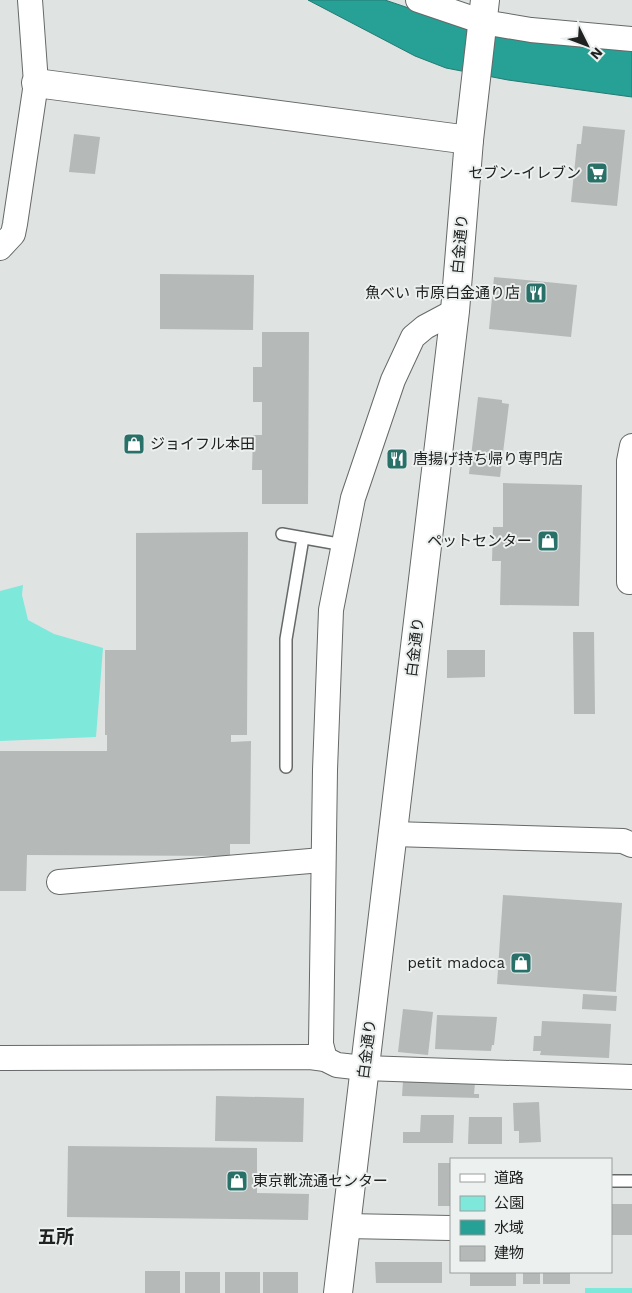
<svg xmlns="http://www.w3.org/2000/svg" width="632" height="1293" viewBox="0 0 632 1293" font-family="'Work Sans','Noto Sans JP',sans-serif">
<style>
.green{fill:#7ee8db}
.water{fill:#27a095;stroke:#257a72}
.building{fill:#b5b9b8}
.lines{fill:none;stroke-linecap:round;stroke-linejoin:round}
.lane-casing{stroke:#666969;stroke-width:14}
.street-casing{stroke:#666969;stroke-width:26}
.secondary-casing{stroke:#666969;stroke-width:30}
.lane{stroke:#fff;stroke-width:11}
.street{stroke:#fff;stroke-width:24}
.secondary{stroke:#fff;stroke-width:28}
.labels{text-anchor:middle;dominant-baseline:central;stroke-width:4;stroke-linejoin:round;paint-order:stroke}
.poi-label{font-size:15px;fill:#202222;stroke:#ecf0ef;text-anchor:end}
.street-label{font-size:15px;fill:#202222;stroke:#ecf0ef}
.quarter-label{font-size:18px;font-weight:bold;fill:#202222;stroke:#ecf0ef}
</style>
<rect width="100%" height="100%" fill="#dfe3e2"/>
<g class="green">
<polygon points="23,585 22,595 28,620 54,634 103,648 96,737 0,741 0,591"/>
<rect x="585" y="1288" width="47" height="5"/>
</g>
<polygon class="water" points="308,0 385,0 450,22 632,49 632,97 508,80 446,68 415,56"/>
<g class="building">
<polygon points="583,126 625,130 617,206 571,202 577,144 581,144"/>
<polygon points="74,134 100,137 95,174 69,172"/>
<polygon points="160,274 254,275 253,330 160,329"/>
<polygon points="494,277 577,285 571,337 489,329"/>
<polygon points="262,332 309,332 308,504 262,504 262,470 252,470 253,435 262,435 262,402 253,402 253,367 262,367"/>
<polygon points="478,397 502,400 502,403 509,404 500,477 469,474"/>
<polygon points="503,483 582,485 579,606 500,605 501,561 492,561 493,527 503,527"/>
<polygon points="248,532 247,735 231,735 231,742 251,741 250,844 230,844 230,856 27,855 26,891 0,891 0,751 107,751 107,735 105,735 105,650 136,650 136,533"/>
<polygon points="573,632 594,632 595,714 574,714"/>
<polygon points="447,650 485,650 485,677 447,678"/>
<polygon points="503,895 622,903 616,992 497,984"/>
<polygon points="583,994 617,996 616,1011 582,1009"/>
<polygon points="403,1009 433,1012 428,1055 398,1052"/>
<polygon points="437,1015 497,1017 494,1045 492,1045 491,1051 435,1049"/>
<polygon points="542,1021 611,1024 609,1058 540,1055 541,1051 533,1051 534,1036 541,1036"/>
<polygon points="403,1081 475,1083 474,1094 479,1094 479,1098 402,1096"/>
<polygon points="216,1096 304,1098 303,1142 215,1141"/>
<polygon points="539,1102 541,1142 519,1143 519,1131 514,1131 513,1103"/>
<polygon points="421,1115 454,1115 453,1143 403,1143 403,1132 420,1132"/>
<polygon points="469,1117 502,1117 502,1144 468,1144"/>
<polygon points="68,1146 257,1148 257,1193 309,1194 308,1220 67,1217"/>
<rect x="438" y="1163" width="13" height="43"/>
<rect x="611" y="1204" width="21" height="31"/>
<polygon points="375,1262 442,1262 442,1283 376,1283"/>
<rect x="145" y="1271" width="35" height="22"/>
<rect x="185" y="1272" width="35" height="21"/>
<rect x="225" y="1272" width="35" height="21"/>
<rect x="263" y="1272" width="35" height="21"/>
<rect x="470" y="1272" width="46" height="14"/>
<rect x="523" y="1272" width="17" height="12"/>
<rect x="543" y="1272" width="27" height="12"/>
</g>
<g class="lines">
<g class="lane-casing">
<g id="lane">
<polyline points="282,534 344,545"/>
<polyline points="286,767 286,639 303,538"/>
<polyline points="611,1181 632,1181"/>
</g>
</g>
<g class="street-casing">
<g id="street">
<polyline points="418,0 483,22 531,30 632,39"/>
<polyline points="0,248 13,234 15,224 36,83 30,0"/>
<polyline points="629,582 629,461 632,446"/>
<polyline points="393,834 623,841 632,845"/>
<polyline points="59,882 322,860"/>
<polyline points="0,1058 310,1057 325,1059 337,1065 364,1068 632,1077"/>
<polyline points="325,1059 321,1044 325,770 331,610 353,498 393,380 413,337 425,327 455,311"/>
<polyline points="345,1226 451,1228"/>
</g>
</g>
<g class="secondary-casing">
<g id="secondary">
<polyline points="36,83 469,140"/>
<polyline points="338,1293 455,311 469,140 485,0"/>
</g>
</g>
<use href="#lane" class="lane"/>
<use href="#street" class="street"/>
<use href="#secondary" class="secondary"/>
</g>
<defs>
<g id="supermarket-square" transform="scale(1.125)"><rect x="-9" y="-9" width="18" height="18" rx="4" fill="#287068" stroke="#ecf0ef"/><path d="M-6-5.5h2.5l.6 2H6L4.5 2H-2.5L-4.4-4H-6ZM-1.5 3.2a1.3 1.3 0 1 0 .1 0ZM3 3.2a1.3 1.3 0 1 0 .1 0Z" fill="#fff"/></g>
<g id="restaurant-square" transform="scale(1.125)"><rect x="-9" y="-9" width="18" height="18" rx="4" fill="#287068" stroke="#ecf0ef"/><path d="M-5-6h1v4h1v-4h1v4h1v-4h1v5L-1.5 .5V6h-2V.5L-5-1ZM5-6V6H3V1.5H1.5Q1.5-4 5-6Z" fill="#fff"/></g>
<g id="shop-square" transform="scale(1.125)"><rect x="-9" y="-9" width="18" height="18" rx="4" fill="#287068" stroke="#ecf0ef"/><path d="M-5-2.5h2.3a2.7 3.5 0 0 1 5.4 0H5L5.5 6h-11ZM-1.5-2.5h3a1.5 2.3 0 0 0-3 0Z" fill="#fff"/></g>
</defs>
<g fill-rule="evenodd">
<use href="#supermarket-square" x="597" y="173"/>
<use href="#restaurant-square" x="536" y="293"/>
<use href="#shop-square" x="134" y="444"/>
<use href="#restaurant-square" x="397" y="459"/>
<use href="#shop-square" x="548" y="541"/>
<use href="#shop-square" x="521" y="963"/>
<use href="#shop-square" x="237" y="1181"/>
</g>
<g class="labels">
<g class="poi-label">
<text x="581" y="173">セブン-イレブン</text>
<text x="520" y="293">魚べい 市原白金通り店</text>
<text x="150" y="444" text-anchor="start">ジョイフル本田</text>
<text x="413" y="459" text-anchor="start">唐揚げ持ち帰り専門店</text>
<text x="532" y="541">ペットセンター</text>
<text x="505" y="963">petit madoca</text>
<text x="253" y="1181" text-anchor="start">東京靴流通センター</text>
</g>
<g class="street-label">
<text transform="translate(460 244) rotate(-85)">白金通り</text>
<text transform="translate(415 647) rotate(-83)">白金通り</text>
<text transform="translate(367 1049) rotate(-83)">白金通り</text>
</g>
<g class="quarter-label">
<text x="56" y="1236">五所</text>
</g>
</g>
<rect x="450" y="1158" width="162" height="115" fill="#ecf0ef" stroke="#9a9e9d"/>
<rect x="460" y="1174" width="25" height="8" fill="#ffffff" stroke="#9a9e9d"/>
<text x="494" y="1183" font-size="15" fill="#202222">道路</text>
<rect x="460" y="1196" width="25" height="15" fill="#7ee8db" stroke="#9a9e9d"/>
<text x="494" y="1208" font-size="15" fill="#202222">公園</text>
<rect x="460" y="1220" width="25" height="15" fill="#27a095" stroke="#9a9e9d"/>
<text x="494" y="1233" font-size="15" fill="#202222">水域</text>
<rect x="460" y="1246" width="25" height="15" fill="#b5b9b8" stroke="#9a9e9d"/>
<text x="494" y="1258" font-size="15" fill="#202222">建物</text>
<g transform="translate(587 45) rotate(132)" stroke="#ecf0ef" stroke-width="4" paint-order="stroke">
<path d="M0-4L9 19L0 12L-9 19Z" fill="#202222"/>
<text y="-8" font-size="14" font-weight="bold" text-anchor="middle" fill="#202222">N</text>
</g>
</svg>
